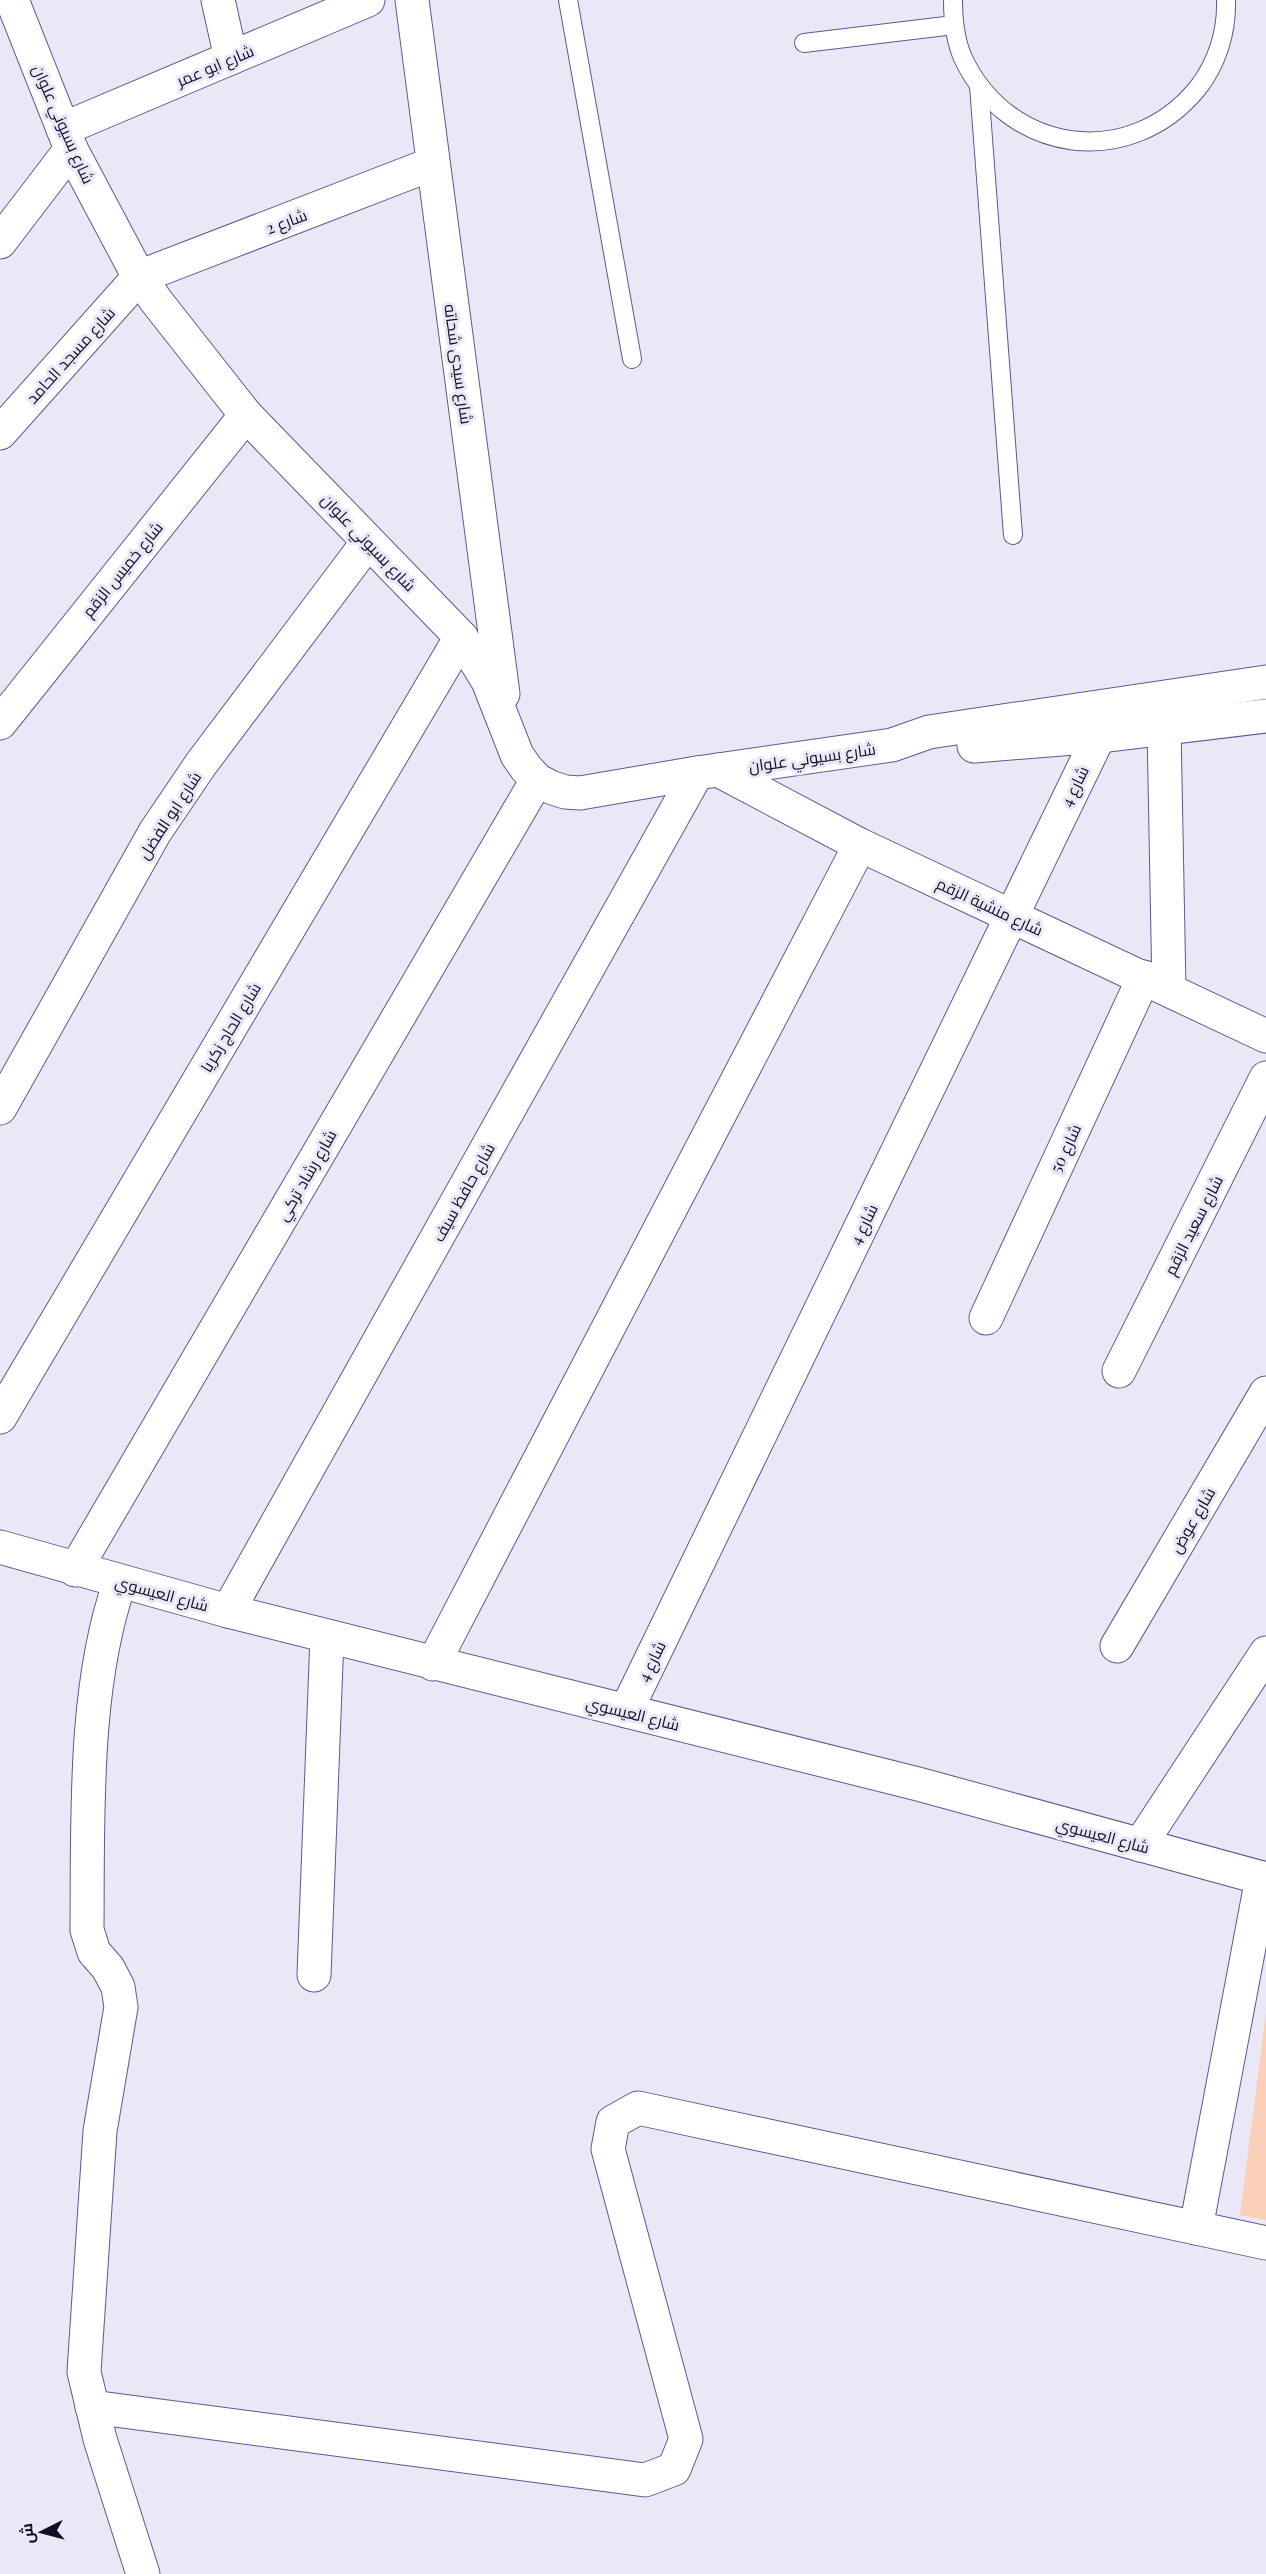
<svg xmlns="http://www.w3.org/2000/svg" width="1266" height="2574" viewBox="0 0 1266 2574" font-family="'Playfair Display',Cairo,serif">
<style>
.green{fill:#fad0b8}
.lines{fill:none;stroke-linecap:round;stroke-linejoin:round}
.service-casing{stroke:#625694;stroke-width:20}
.minor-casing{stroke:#625694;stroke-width:35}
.service{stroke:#fff;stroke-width:18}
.minor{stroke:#fff;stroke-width:33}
.labels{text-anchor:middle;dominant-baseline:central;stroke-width:6;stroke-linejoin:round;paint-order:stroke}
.street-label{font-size:16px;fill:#120d25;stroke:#eae8f7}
</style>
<rect width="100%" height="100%" fill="#eae8f7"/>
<polygon class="green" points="1266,2012 1266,2220 1240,2215"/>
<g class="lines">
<g class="service-casing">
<g id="service">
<polyline points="568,0 632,359"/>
<path d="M 953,0 C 953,20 955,40 963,58 C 1008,154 1129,171 1197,89 C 1217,64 1227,32 1226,0"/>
<polyline points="804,43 954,25"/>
<polyline points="979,86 1013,535"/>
</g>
</g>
<g class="minor-casing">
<g id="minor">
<polyline points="12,0 71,149 139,277 157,302 246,415 461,637 488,681 517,755 526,768 537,780 550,787 565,792 580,793 697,773 892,745 929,732 1266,682"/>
<polyline points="218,0 231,58"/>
<polyline points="412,0 503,694"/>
<polyline points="63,129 368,0"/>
<polyline points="0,242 71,149"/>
<polyline points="0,433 139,277 432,164"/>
<polyline points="0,723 246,415"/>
<polyline points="1164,727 1169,990"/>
<polyline points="974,746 1099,736 1266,716"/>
<polyline points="718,770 860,845 1266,1036"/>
<polyline points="0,1108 155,832 201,764 368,542"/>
<polyline points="986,1318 1144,977"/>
<polyline points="1119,1371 1266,1078"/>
<polyline points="0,1417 461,637"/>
<polyline points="0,1547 228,1611 918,1784 1266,1879"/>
<polyline points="75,1570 537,780"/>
<path d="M 120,1582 C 83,1686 88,1820 87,1930 L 94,1952 L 108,1968 L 118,1987 L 121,2007 L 100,2131 L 84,2372 L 100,2439 L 143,2574"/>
<polyline points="228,1611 697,773"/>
<polyline points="1117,1646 1266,1393"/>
<polyline points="433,1664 860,845"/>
<polyline points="626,1711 1099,736"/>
<polyline points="1140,1845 1266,1653"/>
<polyline points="314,1975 327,1637"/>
<polyline points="1196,2228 1262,1878"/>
<polyline points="92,2407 645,2480 674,2469 686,2439 608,2149 613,2122 638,2108 1266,2243"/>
</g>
</g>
<use href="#service" class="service"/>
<use href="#minor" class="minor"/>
</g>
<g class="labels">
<g class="street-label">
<text transform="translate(215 65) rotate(-23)">شارع ابو عمر</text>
<text transform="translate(64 124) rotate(66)">شارع بسيوني علوان</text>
<text transform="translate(286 221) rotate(-21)">شارع 2</text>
<text transform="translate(70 355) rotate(-48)">شارع مسجد الحامد</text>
<text transform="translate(459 364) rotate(82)">شارع سيدى شحاته</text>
<text transform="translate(369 542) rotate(46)">شارع بسيوني علوان</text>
<text transform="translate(122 569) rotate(-51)">شارع خميس الزقم</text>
<text transform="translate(812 757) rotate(-8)">شارع بسيوني علوان</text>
<text transform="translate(1074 786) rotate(-64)">شارع 4</text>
<text transform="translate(169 815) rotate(-57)">شارع ابو الفضل</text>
<text transform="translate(990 906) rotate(25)">شارع منشية الزقم</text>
<text transform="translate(230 1027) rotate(-59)">شارع الحاج زكريا</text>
<text transform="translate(1065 1148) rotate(-65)">شارع 50</text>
<text transform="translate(306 1175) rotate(-60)">شارع رشاد تركي</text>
<text transform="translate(463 1192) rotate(-61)">شارع حافظ سيف</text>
<text transform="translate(863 1224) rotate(-64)">شارع 4</text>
<text transform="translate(1193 1225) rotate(-63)">شارع سعيد الزقم</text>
<text transform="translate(1192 1520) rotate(-60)">شارع عوض</text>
<text transform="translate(162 1593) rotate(15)">شارع العيسوي</text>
<text transform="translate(651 1661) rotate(-64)">شارع 4</text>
<text transform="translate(633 1713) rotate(14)">شارع العيسوي</text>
<text transform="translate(1103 1835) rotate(15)">شارع العيسوي</text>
</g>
</g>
<g transform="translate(42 2532) rotate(264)" stroke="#eae8f7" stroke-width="4.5" paint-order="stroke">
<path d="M0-4.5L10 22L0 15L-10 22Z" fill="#120d25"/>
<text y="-9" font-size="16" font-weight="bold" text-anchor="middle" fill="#120d25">ش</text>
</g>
</svg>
